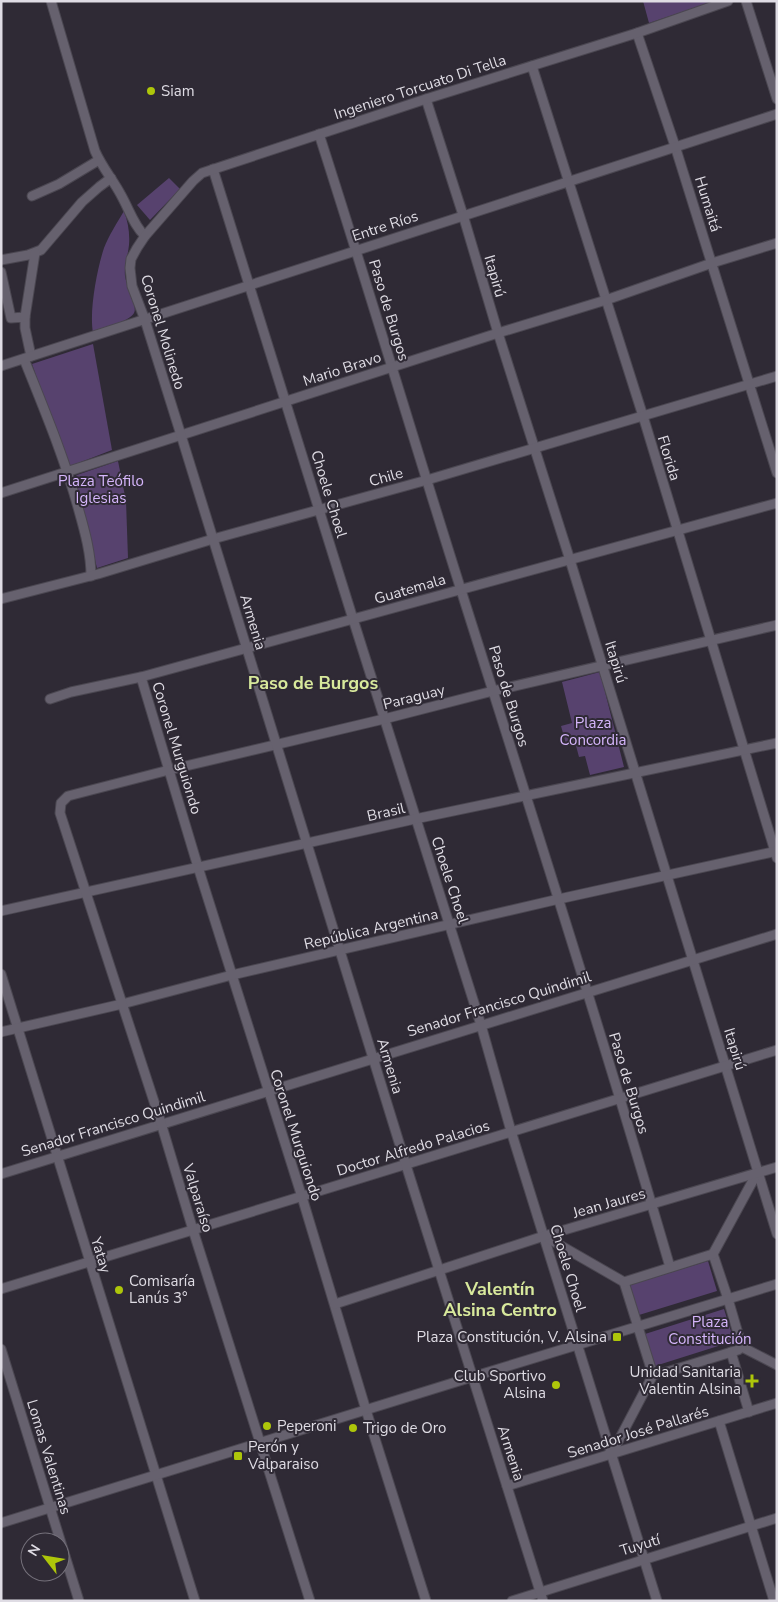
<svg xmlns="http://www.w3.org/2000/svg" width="778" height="1602" viewBox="0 0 778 1602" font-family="'Nunito Sans',sans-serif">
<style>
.park{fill:#57426e}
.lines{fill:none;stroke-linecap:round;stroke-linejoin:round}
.minor-casing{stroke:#4b4751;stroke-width:11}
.minor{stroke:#66616e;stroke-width:9}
.poi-dot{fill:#aec60a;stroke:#2f2a35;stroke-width:2}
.labels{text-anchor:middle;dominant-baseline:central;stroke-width:4;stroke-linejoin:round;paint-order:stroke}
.street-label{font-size:15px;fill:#dfdce4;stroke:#2f2a35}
.poi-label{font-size:15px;fill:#dfdce4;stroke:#2f2a35;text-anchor:start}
.park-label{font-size:15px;fill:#d6b6fc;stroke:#2f2a35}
.quarter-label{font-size:18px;font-weight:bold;fill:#d8e99c;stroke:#2f2a35}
</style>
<rect width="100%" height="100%" fill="#2f2a35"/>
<g class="park">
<polygon points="643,1 715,1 649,23"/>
<polygon points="169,178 180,189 150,220 137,205"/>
<path d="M 124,211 C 128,222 130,233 129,245 C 128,256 124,265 125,276 C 126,285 138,306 134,313 C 130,321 102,329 93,333 C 89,311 97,269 104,248 C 109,235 117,223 124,211 Z"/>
<polygon points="93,344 112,450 68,467 32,364"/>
<polygon points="118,461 126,501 128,558 97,568 75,477 77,475"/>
<polygon points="600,672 624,767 590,775 585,756 579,757 575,742 566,744 561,726 572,723 562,682"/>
<polygon points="708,1261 717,1291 639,1315 630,1285"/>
<polygon points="724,1309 734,1341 655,1366 645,1334"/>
</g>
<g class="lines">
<g class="minor-casing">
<g id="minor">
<path d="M 51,1 L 95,151 C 102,167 113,180 121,195 C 129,209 134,226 145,236"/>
<polyline points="746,1 777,99"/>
<polyline points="637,33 675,146 777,473"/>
<polyline points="532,66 643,416 777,858"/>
<polyline points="426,99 463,215 498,333 570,560 777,1234"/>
<path d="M 319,134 C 368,286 413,438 461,590 C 532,815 604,1040 670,1267"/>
<polyline points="213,169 353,619 481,1025 511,1131 657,1601"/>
<polyline points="32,196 59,184 99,160"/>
<polyline points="1,260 28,255 41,250 82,202 99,187 111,178"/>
<polyline points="1,272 11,318 25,317 25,328 31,356"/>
<polyline points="25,317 35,253"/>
<path d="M 24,359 C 44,409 65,459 79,511 C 85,532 91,554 91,576"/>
<polyline points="1,366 777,114"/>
<polyline points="1,493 498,333 606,300 712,263 777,243"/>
<polyline points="1,599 98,574 213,539 427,480 777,376"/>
<polyline points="141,677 198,867 302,1197 366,1410 426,1601"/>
<polyline points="50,699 71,692 141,677 777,503"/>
<polyline points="1,911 415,819 777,743"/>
<polyline points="1,974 195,1601"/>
<polyline points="1,1032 122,1004 232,975 559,899 777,851"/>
<polyline points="1,1174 777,934"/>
<polyline points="544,1236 624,1282"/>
<polyline points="713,1254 728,1299 742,1347"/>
<polyline points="713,1254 757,1173"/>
<polyline points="624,1282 653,1375"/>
<polyline points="624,1282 713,1254"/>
<polyline points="1,1289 777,1050"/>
<polyline points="335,1304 544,1236 777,1167"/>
<polyline points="742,1347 777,1365"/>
<polyline points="1,1349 79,1601"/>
<polyline points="731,1352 749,1412"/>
<polyline points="653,1375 670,1371 738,1350 742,1347"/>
<polyline points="719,1421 774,1601"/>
<polyline points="611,1455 653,1375"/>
<polyline points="507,1486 777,1403"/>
<polyline points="1,1523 472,1377 777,1284"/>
<polyline points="310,1601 193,1230 161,1123 60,813 61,803 68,796 169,770 384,719 493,691 777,625"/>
<polyline points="512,1601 777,1518"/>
<polyline points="543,1601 406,1165 181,435 145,320 132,286 130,268 131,259 137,248 145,236 193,181 202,173 208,171 426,99 637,33 728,1"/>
</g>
</g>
<use href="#minor" class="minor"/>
</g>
<g class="poi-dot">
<circle cx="151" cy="91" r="5"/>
<circle cx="119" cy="1290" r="5"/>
<rect x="612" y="1332" width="10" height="10" rx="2.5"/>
<path d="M749.5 1373.5h5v5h5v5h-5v5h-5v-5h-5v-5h5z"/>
<circle cx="556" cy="1385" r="5"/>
<circle cx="267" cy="1426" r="5"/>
<circle cx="353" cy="1428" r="5"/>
<rect x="233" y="1451" width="10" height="10" rx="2.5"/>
</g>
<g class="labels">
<g class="street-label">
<text transform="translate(420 87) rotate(-18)">Ingeniero Torcuato Di Tella</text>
<text transform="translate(708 204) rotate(73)">Humaitá</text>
<text transform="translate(385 226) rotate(-18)">Entre Ríos</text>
<text transform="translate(495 276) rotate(74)">Itapirú</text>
<text transform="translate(389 310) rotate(73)">Paso de Burgos</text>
<text transform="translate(163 332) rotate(73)">Coronel Molinedo</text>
<text transform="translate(342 369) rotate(-18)">Mario Bravo</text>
<text transform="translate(669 458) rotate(73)">Florida</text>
<text transform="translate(386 477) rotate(-16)">Chile</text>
<text transform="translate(329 494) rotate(73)">Choele Choel</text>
<text transform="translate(410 589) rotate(-16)">Guatemala</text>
<text transform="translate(253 622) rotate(73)">Armenia</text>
<text transform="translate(616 662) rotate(73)">Itapirú</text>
<text transform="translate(509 696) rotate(73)">Paso de Burgos</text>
<text transform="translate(414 697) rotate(-14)">Paraguay</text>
<text transform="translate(177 748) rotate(73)">Coronel Murguiondo</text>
<text transform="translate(386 812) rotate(-13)">Brasil</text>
<text transform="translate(450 880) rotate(72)">Choele Choel</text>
<text transform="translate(371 929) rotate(-13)">República Argentina</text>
<text transform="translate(499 1004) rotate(-17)">Senador Francisco Quindimil</text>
<text transform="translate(735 1049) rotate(73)">Itapirú</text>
<text transform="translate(390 1066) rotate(73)">Armenia</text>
<text transform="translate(629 1083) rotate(73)">Paso de Burgos</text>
<text transform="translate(113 1124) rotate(-17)">Senador Francisco Quindimil</text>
<text transform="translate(296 1135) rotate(72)">Coronel Murguiondo</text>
<text transform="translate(413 1148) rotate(-17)">Doctor Alfredo Palacios</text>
<text transform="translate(198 1198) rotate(73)">Valparaíso</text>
<text transform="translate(609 1203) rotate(-16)">Jean Jaures</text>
<text transform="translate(101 1255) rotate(73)">Yatay</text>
<text transform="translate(568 1268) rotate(73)">Choele Choel</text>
<text transform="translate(638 1432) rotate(-17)">Senador José Pallarés</text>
<text transform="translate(511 1453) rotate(72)">Armenia</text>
<text transform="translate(49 1457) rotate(73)">Lomas Valentinas</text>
<text transform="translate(640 1545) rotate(-17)">Tuyutí</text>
</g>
<g class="poi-label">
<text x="161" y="91">Siam</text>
<text x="129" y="1281">Comisaría<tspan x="129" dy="17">Lanús 3°</tspan></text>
<text x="607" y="1337" text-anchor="end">Plaza Constitución, V. Alsina</text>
<text x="741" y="1372" text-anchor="end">Unidad Sanitaria<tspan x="741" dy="17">Valentin Alsina</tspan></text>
<text x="546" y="1376" text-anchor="end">Club Sportivo<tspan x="546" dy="17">Alsina</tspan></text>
<text x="277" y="1426">Peperoni</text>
<text x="363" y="1428">Trigo de Oro</text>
<text x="248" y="1447">Perón y<tspan x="248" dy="17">Valparaiso</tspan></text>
</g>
<g class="park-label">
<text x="101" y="481">Plaza Teófilo<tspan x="101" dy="17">Iglesias</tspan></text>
<text x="593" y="723">Plaza<tspan x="593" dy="17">Concordia</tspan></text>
<text x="710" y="1322">Plaza<tspan x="710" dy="17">Constitución</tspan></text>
</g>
<g class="quarter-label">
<text x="313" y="683">Paso de Burgos</text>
<text x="500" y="1289">Valentín<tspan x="500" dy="21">Alsina Centro</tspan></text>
</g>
</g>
<rect width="778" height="1602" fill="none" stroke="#dfdce4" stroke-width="5"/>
<g transform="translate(45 1557) rotate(301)"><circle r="24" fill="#2f2a35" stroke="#75717b"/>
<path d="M0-4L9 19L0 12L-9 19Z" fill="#aec60a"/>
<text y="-8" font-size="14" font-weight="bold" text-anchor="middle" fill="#dfdce4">N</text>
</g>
</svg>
